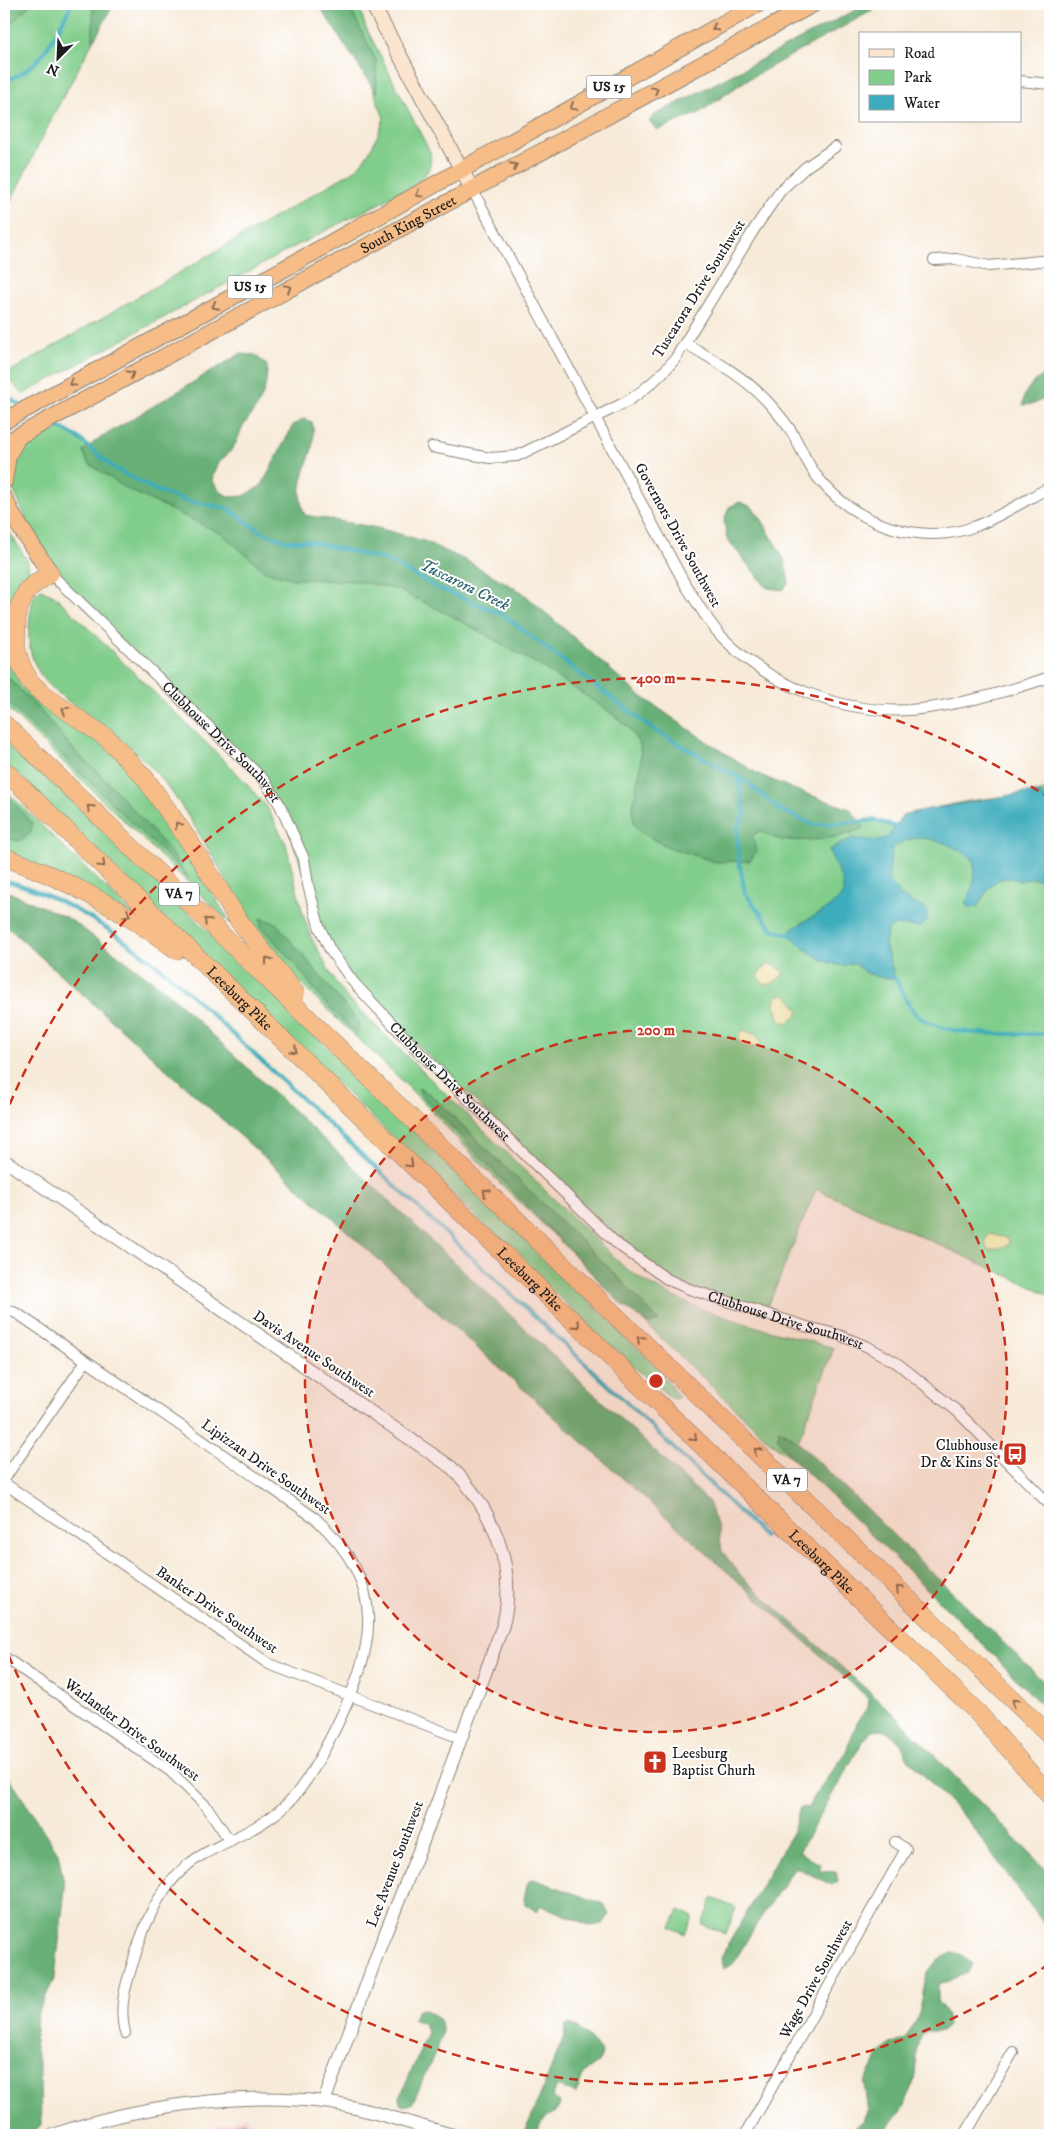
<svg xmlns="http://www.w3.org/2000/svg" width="1054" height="2139" viewBox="0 0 1054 2139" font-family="'IM FELL DW Pica',serif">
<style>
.built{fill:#f7cfd0}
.green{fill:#81cd8b;stroke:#4e7454}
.forest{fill:#68b077;stroke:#42664a}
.sand{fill:#eeda9e;stroke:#857b5d}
.water{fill:#3eacbc;stroke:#2d646c}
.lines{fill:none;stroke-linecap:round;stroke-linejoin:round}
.stream{stroke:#3eacbc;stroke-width:4}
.minor-casing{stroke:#8a837a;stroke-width:12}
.tertiary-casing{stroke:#8a837a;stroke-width:14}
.secondary-casing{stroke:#8a837a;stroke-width:16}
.trunk-casing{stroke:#8a837a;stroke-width:18}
.motorway-casing{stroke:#8a837a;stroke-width:19}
.minor{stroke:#fff;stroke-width:10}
.tertiary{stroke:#fff;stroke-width:12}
.secondary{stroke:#fce5cf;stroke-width:14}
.trunk{stroke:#f7bd88;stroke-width:16}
.motorway{stroke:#f7bd88;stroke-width:18}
.oneway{stroke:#8a6c52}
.ring{fill:none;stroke:#c8321e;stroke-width:2.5;stroke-dasharray:9 6}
.labels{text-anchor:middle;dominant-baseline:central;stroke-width:4;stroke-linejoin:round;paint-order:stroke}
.shield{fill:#fff;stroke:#606060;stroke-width:1}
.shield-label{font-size:14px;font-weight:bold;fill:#1c1c1c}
.street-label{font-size:15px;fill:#1c1c1c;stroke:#fff}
.poi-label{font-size:15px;fill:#1c1c1c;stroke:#fff;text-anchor:end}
.water-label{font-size:16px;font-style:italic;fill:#2d646c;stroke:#fff}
.centre{fill:#c8321e;stroke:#fff;stroke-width:2.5}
.ring-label{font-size:15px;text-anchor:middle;font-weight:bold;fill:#c8321e;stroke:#fff;stroke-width:4;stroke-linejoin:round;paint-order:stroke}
</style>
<rect width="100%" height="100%" fill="#fff"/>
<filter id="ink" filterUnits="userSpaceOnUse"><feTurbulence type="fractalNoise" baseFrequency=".02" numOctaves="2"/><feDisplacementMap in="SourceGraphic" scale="10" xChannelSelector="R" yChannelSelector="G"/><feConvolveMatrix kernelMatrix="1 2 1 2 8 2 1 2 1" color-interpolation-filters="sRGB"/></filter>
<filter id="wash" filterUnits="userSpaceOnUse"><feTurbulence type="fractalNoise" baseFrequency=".0096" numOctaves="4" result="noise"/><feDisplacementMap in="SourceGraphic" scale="20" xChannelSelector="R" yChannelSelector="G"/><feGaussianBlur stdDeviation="1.12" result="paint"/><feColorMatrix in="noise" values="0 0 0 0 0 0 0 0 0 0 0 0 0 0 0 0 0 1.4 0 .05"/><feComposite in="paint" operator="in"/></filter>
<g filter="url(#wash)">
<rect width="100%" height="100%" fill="#f7ead8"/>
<polygon class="built" points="246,2116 260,2129 341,2131 353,2135 195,2135"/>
<g class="green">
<polygon points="4,4 113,4 55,112 4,215"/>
<path d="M 340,4 L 359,4 L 365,26 L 430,152 C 433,169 425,177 413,186 L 292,248 L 23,394 L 4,375 L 355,170 C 369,156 378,137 384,118 Z"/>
<path d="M 60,426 L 114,468 L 333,546 L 651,728 L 845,821 L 875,820 L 896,827 L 903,815 L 919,811 L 974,800 L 1039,793 L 1050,786 L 1050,1295 L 816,1189 L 765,1314 L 689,1289 L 639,1261 L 354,983 L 319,926 L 308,885 L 280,805 L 252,768 L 50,573 L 12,487 C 6,451 35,443 60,426 Z"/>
<path d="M 4,523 L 28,562 L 29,575 C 12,606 4,625 12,661 L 141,780 L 232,925 L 4,705 Z"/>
<path d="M 41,589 L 54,595 L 234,770 L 267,807 L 286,844 L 303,914 L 311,937 L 334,980 L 348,999 L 623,1266 C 683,1313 762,1327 834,1348 L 798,1442 L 812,1472 L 770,1442 C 678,1354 586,1267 495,1178 C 468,1151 443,1122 416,1095 C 372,1050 322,1008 281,961 C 234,906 208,838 164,782 C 150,765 132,748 114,734 C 58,691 13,680 34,595 Z"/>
<polygon points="4,734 655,1365 679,1397 676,1399 671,1398 616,1352 4,763"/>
<polygon points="4,789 135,916 4,852"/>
<polygon points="712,1898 736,1908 726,1934 702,1924"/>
<polygon points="679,1910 693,1917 685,1934 671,1927"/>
<polygon points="244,2121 250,2135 207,2135"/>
</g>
<g class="forest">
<polygon points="4,4 31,4 9,26 4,28"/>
<polygon points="95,4 114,4 93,42 93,7"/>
<polygon points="318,4 348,4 376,60 377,94"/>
<polygon points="867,4 884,4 745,81 699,113 658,130 649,122 653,116"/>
<path d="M 240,354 L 255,355 L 267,365 C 267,395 261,401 244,425 C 240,431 239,439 234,446 C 223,463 218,455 212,480 L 219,490 L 229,497 L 244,496 L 262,485 L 293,425 L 304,419 L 312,422 C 321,457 289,478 305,515 L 378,528 L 424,541 L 467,561 L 522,592 L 638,694 L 706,741 L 758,774 L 793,789 L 850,809 L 864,827 C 847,839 803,842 782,840 C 775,839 767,834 760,831 L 752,836 L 757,851 L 750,861 L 716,862 L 668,847 L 642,833 L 635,825 L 632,812 L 641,763 L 640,745 L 628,727 L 607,710 L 537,664 L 452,616 L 398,590 L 357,581 L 293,579 L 265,571 L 222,534 L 127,489 L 88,463 L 83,451 L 97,440 Z"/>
<path d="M 1050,371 L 1050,396 L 1034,404 L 1023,405 C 1023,388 1036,380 1050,371 Z"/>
<polygon points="740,502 752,507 762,520 784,559 789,582 783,590 767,588 727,539 724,521 729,507"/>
<polygon points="4,673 37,707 76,752 107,781 166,846 189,878 4,699"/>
<polygon points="4,792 32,823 31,833 19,841 4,838"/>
<polygon points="4,882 6,891 70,919 167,992 709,1502 719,1531 722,1551 742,1577 897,1717 1050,1874 1050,1932 967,1820 908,1759 901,1744 891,1734 882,1730 872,1731 863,1741 799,1852 820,1864 820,1871 836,1872 838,1881 832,1885 795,1867 754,1928 733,1964 723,1969 721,1957 793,1831 800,1807 808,1808 813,1797 845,1754 858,1720 868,1707 869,1699 4,924"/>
<polygon points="260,918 276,923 359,1023 357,1035 323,1001 295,964 262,928"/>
<polygon points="418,1088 430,1094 615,1274 659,1321 648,1324 620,1303 422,1096"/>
<polygon points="779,1429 798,1442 1050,1688 1050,1714 971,1632 791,1457 778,1439"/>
<path d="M 4,1776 L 8,1776 L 58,1853 L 65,1889 L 55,1977 L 37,2015 L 35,2044 L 40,2075 L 41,2125 C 30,2137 18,2135 4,2135 Z"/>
<polygon points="533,1879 604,1904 609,1915 603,1924 591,1926 540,1905 537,1912 525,1904 524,1898 528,1882"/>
<path d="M 954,1952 L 962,1955 L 972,1964 L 968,1973 L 938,1985 L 938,2003 C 945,2009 948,2015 948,2025 L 942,2031 L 927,2031 L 920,2035 C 916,2049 917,2060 915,2074 C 912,2099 897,2118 881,2135 L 843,2135 L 863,2121 L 868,2112 L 864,2083 L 880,2054 L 890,2044 L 905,2040 C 908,2033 914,2026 917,2019 C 928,1991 917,1965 954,1952 Z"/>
<path d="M 424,2009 C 437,2016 444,2022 442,2037 L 412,2104 L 403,2106 L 400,2104 L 400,2097 L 428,2033 L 424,2024 L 412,2019 L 418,2010 Z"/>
<path d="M 570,2024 C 584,2031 592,2040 602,2053 L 599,2062 L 584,2073 L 576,2094 L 557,2085 L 552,2098 L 560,2102 C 559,2113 553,2112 546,2117 C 541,2122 537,2129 534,2135 L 524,2135 L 563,2039 L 566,2025 Z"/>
</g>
<g class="sand">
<polygon points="768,964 777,966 784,974 773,983 764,985 758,975"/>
<polygon points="786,994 799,1011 797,1016 787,1023 780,1020 775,1004 777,996"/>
<polygon points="743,1030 758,1036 761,1044 751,1048 740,1045 738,1037"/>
<polygon points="989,1234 1007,1238 1009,1241 1008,1245 992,1250 987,1249 985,1241"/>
</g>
<path class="water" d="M 1022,793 L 1039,793 L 1048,801 L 1050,800 L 1050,880 L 1029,878 L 1021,881 C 994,871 989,889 977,907 L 970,908 L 965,904 C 973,889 978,874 972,858 C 950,843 915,827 892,849 L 888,879 L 901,896 L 928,911 L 927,921 L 921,927 L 895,925 L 888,929 L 885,945 L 895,978 C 883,979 863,975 856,964 L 849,963 L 844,966 C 822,963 805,951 790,935 L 793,928 L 828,908 L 843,895 L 843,883 L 829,850 L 852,838 L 878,841 L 888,837 L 903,815 L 919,811 Z"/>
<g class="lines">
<g class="stream">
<path d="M 4,81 C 43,69 53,37 72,4"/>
<polyline points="4,395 22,406"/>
<polyline points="52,423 77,437 114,468 155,490 187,501 227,508 260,531 286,541 307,541 386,560 438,588 502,614 651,728 748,783 780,810 814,825 875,820 896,827"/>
<polyline points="738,777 745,813 737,829 739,861 745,893 773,930 790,935"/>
<path d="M 4,880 C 67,897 123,937 173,978 L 624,1400 L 764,1536"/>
<path d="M 895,978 C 901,988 906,1003 914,1012 C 939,1040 1015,1033 1050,1034"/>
</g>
</g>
</g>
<g filter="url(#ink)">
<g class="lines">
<g class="minor-casing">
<g id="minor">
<polyline points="1020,81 1050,84"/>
<path d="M 472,189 L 686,586 C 698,603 708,623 723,638 C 770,686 843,714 910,710 C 956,706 1006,692 1050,677"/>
<polyline points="934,260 956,259 989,266 1050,260"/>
<path d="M 685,343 C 714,360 743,376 766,400 C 776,411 787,423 794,436 C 802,450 808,466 819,479 C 856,524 920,547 976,526 C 1001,516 1026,500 1050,487"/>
<path d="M 432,447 L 490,458 L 517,456 L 628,401 C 646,389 661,376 675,359 L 755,228 L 781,190 L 806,167 L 835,147"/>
<path id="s1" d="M 50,573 L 264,780 L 280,805 L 304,859 L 308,885 L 319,926 L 330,950 L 354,983 L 413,1046 L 617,1244 L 667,1279 L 689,1289 L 804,1326 L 839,1335 L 868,1347 L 897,1363 L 957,1411 L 1050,1505"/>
<path d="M 4,1308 L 18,1314 L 315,1518 C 389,1586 376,1646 335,1729 C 322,1754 309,1781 289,1802 C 264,1827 232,1838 202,1855 C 163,1878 146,1918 134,1959 C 126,1985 118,2006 125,2033"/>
<polyline points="4,1479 86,1361"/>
<polyline points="4,1483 269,1664 460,1738"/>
<polyline points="4,1657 170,1771 207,1807 230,1841"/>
<polyline points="745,2135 906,1849 895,1842"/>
<polyline points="965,2135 1013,2052"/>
</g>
</g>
<g class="tertiary-casing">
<g id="tertiary">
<path d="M 4,1160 L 451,1467 C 492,1508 518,1567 503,1625 L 423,1841 L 381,1944 L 324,2102"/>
<path d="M 53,2135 C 131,2107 241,2091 324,2102 C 367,2108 411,2124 453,2135"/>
</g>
</g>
<g class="secondary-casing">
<polyline id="secondary" points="372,4 472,189"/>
</g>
<g class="trunk-casing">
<g id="trunk">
<polyline points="4,421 291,265 758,4"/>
<path id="s2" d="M 4,444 L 813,4"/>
<polyline points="4,481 8,455 18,437"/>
<polyline points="4,498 14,518 50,573"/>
</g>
</g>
<g class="motorway-casing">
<g id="motorway">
<polyline points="50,573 28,589 17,611 16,648 21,665 30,682 45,696 107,738 145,778 191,844 237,918 295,993"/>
<polyline points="4,724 1050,1736"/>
<path id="s3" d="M 4,770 L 977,1712 L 1050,1796"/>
<path d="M 4,857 C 67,879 123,910 177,950"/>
</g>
</g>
<use href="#minor" class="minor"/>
<use href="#tertiary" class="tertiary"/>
<use href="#secondary" class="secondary"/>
<use href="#trunk" class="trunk"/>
<use href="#motorway" class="motorway"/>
</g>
<defs><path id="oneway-chevron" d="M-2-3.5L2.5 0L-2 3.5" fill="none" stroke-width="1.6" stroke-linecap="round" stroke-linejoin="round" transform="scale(1.25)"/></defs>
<g class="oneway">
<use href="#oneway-chevron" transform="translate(715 28) rotate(151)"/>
<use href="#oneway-chevron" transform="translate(655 90) rotate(-29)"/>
<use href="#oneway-chevron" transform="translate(573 107) rotate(151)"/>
<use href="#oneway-chevron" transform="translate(514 166) rotate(-28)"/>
<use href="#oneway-chevron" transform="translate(419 194) rotate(151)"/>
<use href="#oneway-chevron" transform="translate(288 288) rotate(-29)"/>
<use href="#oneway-chevron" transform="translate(215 306) rotate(152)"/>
<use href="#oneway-chevron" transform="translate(131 374) rotate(-30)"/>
<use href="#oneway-chevron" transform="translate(72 383) rotate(151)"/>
<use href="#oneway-chevron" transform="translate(65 710) rotate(-149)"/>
<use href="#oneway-chevron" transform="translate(90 808) rotate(-136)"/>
<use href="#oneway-chevron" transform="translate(178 825) rotate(-124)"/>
<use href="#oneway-chevron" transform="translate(102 864) rotate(44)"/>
<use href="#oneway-chevron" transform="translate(127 914) rotate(31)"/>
<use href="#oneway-chevron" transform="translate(207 921) rotate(-136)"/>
<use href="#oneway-chevron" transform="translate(268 960) rotate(-128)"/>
<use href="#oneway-chevron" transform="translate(294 1050) rotate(44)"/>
<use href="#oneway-chevron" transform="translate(410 1164) rotate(44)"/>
<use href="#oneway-chevron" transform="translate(486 1192) rotate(-136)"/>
<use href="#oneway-chevron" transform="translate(577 1325) rotate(44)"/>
<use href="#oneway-chevron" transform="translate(640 1339) rotate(-136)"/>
<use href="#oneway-chevron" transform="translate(694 1438) rotate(44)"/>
<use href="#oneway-chevron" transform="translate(757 1451) rotate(-136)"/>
<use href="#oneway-chevron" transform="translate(899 1589) rotate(-136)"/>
<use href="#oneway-chevron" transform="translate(1015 1702) rotate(-136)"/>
</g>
</g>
<circle cx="656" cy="1381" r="351" fill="#c8321e" fill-opacity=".12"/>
<g class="ring">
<circle cx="656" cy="1381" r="351"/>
<path d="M1049 1964A703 703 0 0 1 4 1644M4 1118A703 703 0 0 1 1049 798"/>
</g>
<defs>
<g id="bus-square" transform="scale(1.25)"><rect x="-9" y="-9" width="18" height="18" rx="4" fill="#c8321e" stroke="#fff"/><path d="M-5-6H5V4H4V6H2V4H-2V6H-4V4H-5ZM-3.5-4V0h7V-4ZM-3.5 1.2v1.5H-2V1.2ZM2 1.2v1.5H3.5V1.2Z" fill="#fff"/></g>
<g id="church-square" transform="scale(1.25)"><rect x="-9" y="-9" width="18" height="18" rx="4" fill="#c8321e" stroke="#fff"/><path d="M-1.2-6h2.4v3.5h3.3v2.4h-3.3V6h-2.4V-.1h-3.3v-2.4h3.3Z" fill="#fff"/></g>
</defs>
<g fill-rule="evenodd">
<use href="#bus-square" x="1015" y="1454"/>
<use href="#church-square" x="655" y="1762"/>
</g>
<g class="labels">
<g class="shield">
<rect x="586.5" y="75.5" width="45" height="23" rx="4"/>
<rect x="227.5" y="275.5" width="45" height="23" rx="4"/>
<rect x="159" y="882.5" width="40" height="23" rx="4"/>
<rect x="767" y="1468.5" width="40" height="23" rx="4"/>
</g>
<g class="shield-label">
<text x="609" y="87">US 15</text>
<text x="250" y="287">US 15</text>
<text x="179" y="894">VA 7</text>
<text x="787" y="1480">VA 7</text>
</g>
<g class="street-label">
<text stroke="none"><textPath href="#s2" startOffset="460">South King Street</textPath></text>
<text transform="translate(699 289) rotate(-58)">Tuscarora Drive Southwest</text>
<text transform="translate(678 535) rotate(61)">Governors Drive Southwest</text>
<text stroke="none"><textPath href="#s1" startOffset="241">Clubhouse Drive Southwest</textPath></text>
<text stroke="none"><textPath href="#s3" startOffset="328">Leesburg Pike</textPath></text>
<text stroke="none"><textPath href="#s1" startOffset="660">Clubhouse Drive Southwest</textPath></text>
<text stroke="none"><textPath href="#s3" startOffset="732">Leesburg Pike</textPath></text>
<text stroke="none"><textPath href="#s1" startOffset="1080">Clubhouse Drive Southwest</textPath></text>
<text transform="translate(314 1354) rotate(34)">Davis Avenue Southwest</text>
<text transform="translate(266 1467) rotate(35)">Lipizzan Drive Southwest</text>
<text stroke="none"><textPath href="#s3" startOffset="1138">Leesburg Pike</textPath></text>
<text transform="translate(217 1610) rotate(34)">Banker Drive Southwest</text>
<text transform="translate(132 1730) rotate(36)">Warlander Drive Southwest</text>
<text transform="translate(395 1864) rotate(-69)">Lee Avenue Southwest</text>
<text transform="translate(816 1979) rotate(-61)">Wage Drive Southwest</text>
</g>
<g class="poi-label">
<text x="998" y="1445">Clubhouse<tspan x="998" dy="17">Dr &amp; Kins St</tspan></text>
<text x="672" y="1753" text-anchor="start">Leesburg<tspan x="672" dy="17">Baptist Churh</tspan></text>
</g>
<g class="water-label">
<text transform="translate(465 585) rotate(26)">Tuscarora Creek</text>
</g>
</g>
<circle cx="656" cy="1381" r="8" class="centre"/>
<g class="ring-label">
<text x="656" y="683">400 m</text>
<text x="656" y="1035">200 m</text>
</g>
<rect width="1054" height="2139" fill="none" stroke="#fff" stroke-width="20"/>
<rect x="859" y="32" width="162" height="90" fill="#ffffff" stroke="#a4a4a4"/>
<rect x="869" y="49" width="25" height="8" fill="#fce5cf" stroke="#a4a4a4"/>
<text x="904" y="58" font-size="15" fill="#1c1c1c">Road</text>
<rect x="869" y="70" width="25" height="15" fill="#81cd8b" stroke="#a4a4a4"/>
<text x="904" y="82" font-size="15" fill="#1c1c1c">Park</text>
<rect x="869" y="95" width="25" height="15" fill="#3eacbc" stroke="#a4a4a4"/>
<text x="904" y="108" font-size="15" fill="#1c1c1c">Water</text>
<g transform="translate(58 58) rotate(204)" stroke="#ffffff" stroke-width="4" paint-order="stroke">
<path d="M0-4L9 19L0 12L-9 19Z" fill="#1c1c1c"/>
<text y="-8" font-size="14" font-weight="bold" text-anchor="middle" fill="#1c1c1c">N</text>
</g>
</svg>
